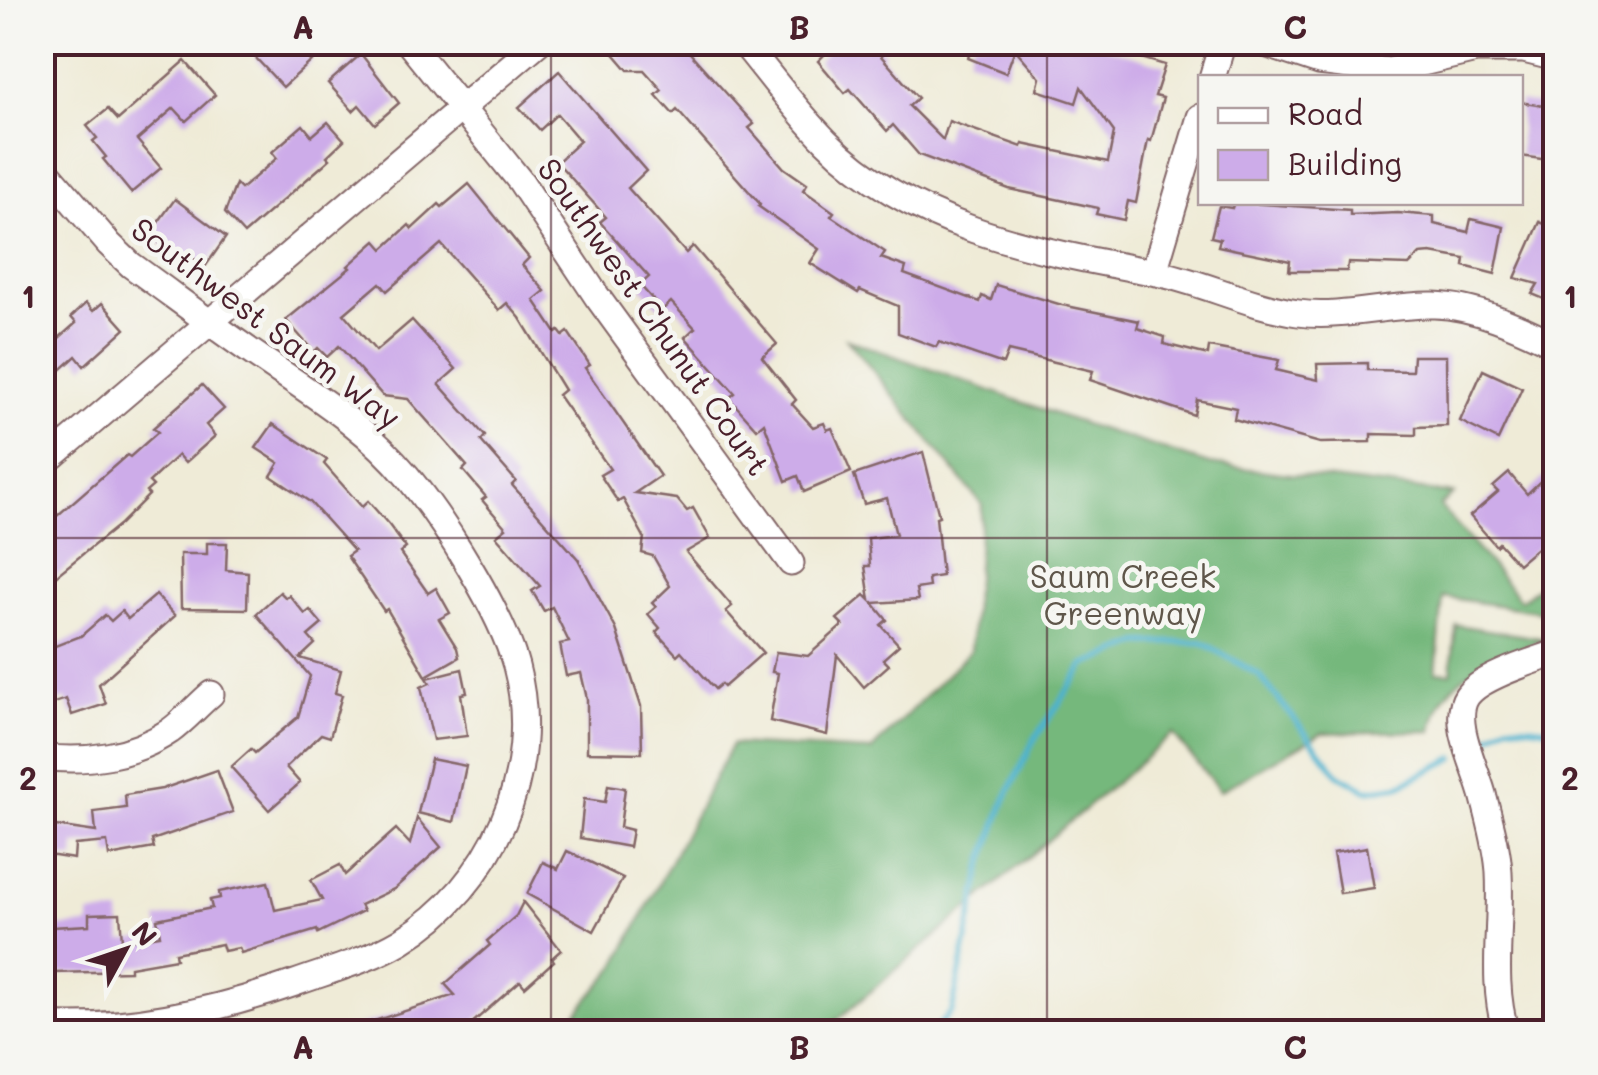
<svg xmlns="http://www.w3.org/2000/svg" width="1598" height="1075" viewBox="0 0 1598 1075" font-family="Mali,sans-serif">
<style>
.forest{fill:#74b87b;stroke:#5f6c53;stroke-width:2.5}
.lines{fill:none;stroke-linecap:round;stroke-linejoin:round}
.stream{stroke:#4eb2cd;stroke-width:6}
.building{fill:#cdace9}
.minor-casing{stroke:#846667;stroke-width:29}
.minor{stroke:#fff;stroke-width:25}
.grid{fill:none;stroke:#4a1f2b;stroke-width:2.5;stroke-opacity:0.55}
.labels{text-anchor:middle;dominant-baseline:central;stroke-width:9;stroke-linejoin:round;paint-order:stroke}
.street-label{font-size:32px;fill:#4a1f2b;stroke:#f6f6f2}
.park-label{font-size:32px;fill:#5f564a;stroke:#f6f6f2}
.neatline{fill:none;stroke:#4a1f2b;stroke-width:4}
.grid-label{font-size:32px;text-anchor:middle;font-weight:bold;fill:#4a1f2b}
</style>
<rect width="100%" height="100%" fill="#f6f6f2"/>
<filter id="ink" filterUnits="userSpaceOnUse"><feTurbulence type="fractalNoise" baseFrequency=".01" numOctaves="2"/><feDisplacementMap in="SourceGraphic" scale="20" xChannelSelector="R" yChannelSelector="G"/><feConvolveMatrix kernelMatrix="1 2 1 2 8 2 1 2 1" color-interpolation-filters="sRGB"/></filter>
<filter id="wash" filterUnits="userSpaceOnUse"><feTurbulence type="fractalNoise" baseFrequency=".0048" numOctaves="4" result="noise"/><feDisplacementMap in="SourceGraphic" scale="40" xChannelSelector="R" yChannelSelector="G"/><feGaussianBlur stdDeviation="2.25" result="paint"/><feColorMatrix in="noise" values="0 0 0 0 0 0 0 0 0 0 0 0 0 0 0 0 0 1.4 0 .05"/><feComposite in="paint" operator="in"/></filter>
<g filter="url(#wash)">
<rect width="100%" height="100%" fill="#efebd7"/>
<path class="forest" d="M 847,339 L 1072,420 L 1209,464 L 1454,494 L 1440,506 L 1521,600 L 1555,573 L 1555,614 L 1443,597 L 1436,672 L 1451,673 L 1456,625 L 1545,639 C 1496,658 1441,672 1432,731 L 1322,733 L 1220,791 L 1173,734 L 823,1032 L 561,1032 L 616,966 L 732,744 L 871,751 L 970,651 L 982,505 Z"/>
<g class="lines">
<g class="stream">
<polyline points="1485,739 1508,724 1556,729"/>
<polyline points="933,1032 952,1011 982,867 1005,800 1034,740 1085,665 1140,643 1202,642 1259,675 1339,775 1367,790 1398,786 1454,758"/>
</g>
</g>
<g id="blocks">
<g class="building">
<polygon points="248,42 296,42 312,61 283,87 255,57 258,54"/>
<polygon points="604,42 680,42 754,124 749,128 784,168 807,184 803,190 834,212 831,216 885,252 881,258 906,267 904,274 980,302 982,296 991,300 996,285 1062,305 1139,321 1137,328 1165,337 1164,344 1208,355 1209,347 1279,360 1276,370 1318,380 1317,364 1367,363 1367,370 1412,371 1413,356 1446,356 1447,426 1416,427 1416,435 1371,434 1371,442 1320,443 1234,419 1236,408 1197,400 1194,415 1090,380 1093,371 1008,351 1003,364 939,342 936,347 898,333 898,306 860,290 858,293 810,263 819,249 758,206 760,204 677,110 673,114 656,95 662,90 644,70 628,70"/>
<polygon points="817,42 875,42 884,53 881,56 918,98 909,106 943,140 949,121 1022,147 1023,144 1108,162 1114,132 1081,87 1076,103 1037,90 1040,78 1015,49 1006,73 968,58 973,42 1087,42 1165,65 1155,96 1163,98 1151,141 1148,140 1136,203 1128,201 1124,220 1096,214 1098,208 1009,189 919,155 893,125 887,131 850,89 845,93 818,61 826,53"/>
<polygon points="361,54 399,103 375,124 359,105 353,111 328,83"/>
<polygon points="185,61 215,95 186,121 174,108 137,140 161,168 131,193 103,159 106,157 93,141 97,138 87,126 108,109 118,120"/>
<polygon points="559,71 646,171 628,188 686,253 693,246 777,344 762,357 796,400 792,404 813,427 824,423 827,430 832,428 851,472 804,492 798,476 786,481 764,423 757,429 729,398 735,393 685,337 695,328 671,302 662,310 640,285 649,277 600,222 606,217 557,162 580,141 557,114 540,130 519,107"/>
<polygon points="1520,102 1556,108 1556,161 1520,156"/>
<polygon points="328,122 344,140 327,156 330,159 321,167 244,234 225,213 236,184 241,189 277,158 272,152 303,125 312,136"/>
<polygon points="469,184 529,258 522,265 545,291 534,300 556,333 559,331 563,336 568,332 590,365 585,368 660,476 635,493 677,499 687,511 693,508 710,538 686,552 732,606 726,611 763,653 724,687 721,684 715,689 681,651 677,655 656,632 660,628 648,614 656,607 652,603 670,586 653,556 642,553 644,537 623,499 618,502 600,475 610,469 558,395 564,390 520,318 507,303 499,310 441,244 387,291 380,283 344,314 376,351 412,320 456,369 439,384 485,436 481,441 516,481 512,485 578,559 616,629 641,706 642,753 587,752 587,699 581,673 566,676 560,644 569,642 552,607 544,611 532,591 540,586 496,536 506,528 482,500 486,497 463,470 467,466 408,399 383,396 339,346 327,357 318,348 314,352 286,320 350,268 348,266 376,241 383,249 409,225 412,229 439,204 442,207"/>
<polygon points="175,199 226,237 205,267 188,254 184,260 149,235"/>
<polygon points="1234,202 1350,210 1350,215 1398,213 1434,216 1434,224 1468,232 1471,219 1504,227 1495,274 1464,266 1465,259 1431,253 1420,254 1409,265 1348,263 1347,271 1289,271 1290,261 1218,246 1220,239 1211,237 1219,206 1232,208"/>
<polygon points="1540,222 1556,229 1556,304 1532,294 1538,284 1515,278"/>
<polygon points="86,303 93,311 102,303 125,329 84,366 76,356 42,387 42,353 76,323 71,317"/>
<polygon points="1483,370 1522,388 1498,440 1460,421"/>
<polygon points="202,385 224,409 206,425 215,436 185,463 178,455 149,482 153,486 146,492 149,495 120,524 42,587 42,529 127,455 130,457 158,432 153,428"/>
<polygon points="273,424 327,460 324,464 362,507 368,501 389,525 406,548 400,553 428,593 436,588 450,613 439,619 457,648 459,657 426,676 387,609 384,611 347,556 354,551 310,502 271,476 279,463 256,448"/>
<polygon points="923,452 939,516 936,517 942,576 928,578 929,587 916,589 918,600 873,603 887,620 881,625 899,645 883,659 889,665 864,687 837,655 827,735 770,721 778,673 772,672 776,652 808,656 843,625 837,619 865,595 870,600 865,566 870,566 868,538 896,535 887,498 864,504 854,475"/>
<polygon points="1556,466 1556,512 1549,518 1556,526 1556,532 1518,564 1499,543 1496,546 1470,516 1498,492 1493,487 1509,473 1527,494"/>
<polygon points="207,543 227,543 226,570 248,572 247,609 181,608 180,554 207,554"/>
<polygon points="280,592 286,598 289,595 305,614 310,610 322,624 308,636 315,644 300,658 341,670 335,693 342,695 330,737 321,734 286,767 300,783 269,810 231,767 251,749 255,753 298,717 310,676 256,614"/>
<polygon points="156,595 175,616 99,684 106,704 72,715 66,699 42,707 42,651 81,636 105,615 111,621 122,611 128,619"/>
<polygon points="462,669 467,693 461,694 467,736 433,740 421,687 430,683 427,678"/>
<polygon points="431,759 466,766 454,822 418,813"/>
<polygon points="217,770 233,812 152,840 154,848 109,856 107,842 75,845 74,859 42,854 42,824 96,832 94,812 126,808 125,795 162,789"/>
<polygon points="608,785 625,788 620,827 632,830 629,847 580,838 584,799 605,802"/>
<polygon points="417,818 441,847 394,889 360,905 363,911 318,933 317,930 241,953 239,948 224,951 222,944 175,953 176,959 130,967 130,971 54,973 42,970 42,946 53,947 52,927 89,925 89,914 120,913 122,941 160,935 157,919 212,908 210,900 220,898 219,892 268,882 275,910 322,900 311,880 340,865 345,875 396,829 410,844"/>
<polygon points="1367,847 1374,888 1340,893 1333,853"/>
<polygon points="567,851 623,878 594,931 527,894 543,862 558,869"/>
<polygon points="523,902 561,950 552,958 554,961 525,987 520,981 462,1032 350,1032 349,1029 455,995 445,984 490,945 487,941 516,916"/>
</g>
</g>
</g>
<g filter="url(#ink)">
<use href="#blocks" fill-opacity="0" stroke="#846667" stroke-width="2.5"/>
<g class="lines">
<g class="minor-casing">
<g id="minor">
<polyline points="408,42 521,182 598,298 791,563"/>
<path d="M 743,42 C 770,75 796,111 826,141 C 914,229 1035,250 1152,272 C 1201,281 1248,306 1298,313 C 1343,319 1389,304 1434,305 C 1475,306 1520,327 1556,345"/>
<polyline points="1259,42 1319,62 1389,71 1476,50 1524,50 1556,58"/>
<polyline points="1212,78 1223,42"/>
<path d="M 42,166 L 109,244 L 131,265 C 174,296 216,328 260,358 C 312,394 366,426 407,476 C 444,521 501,611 516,666 C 544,771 492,886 401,941 C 369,960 331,970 295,983 C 217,1010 126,1031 42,1025"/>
<polyline points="1154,272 1200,117"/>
<polyline points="42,465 539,42"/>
<path d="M 42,757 C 86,763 133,756 170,731 C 184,721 197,706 211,694"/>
<path d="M 1506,1032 C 1490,981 1502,926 1499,873 C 1498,849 1490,822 1484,798 C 1478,771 1450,721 1467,696 C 1480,677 1533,661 1556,653"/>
</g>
</g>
<use href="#minor" class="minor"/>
</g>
</g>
<path class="grid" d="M 551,42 L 551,1032M 1047,42 L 1047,1032M 42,538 L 1556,538"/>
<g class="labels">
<g class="street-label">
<text transform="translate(655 316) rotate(55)">Southwest Chunut Court</text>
<text transform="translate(267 322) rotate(37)">Southwest Saum Way</text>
</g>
<g class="park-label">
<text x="1123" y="575">Saum Creek<tspan x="1123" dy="37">Greenway</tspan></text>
</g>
</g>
<rect width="1598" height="1075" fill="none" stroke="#f6f6f2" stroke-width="110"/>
<rect x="1198" y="75" width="325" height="130" fill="#f6f6f2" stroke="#b1a0a2" stroke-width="2.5"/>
<rect x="1218" y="108" width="50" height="15" fill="#ffffff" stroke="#b1a0a2" stroke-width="2.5"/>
<text x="1288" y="125" font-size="30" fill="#4a1f2b">Road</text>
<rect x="1218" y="150" width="50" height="30" fill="#cdace9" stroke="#b1a0a2" stroke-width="2.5"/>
<text x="1288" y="175" font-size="30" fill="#4a1f2b">Building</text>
<g transform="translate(125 950) rotate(50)" stroke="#f6f6f2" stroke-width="8" paint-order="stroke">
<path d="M0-8L18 38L0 25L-18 38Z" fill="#4a1f2b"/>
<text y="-15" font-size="28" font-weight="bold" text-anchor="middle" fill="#4a1f2b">N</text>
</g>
<rect x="55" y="55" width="1488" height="965" class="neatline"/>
<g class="grid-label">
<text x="303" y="39">A</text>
<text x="799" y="39">B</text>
<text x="1295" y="39">C</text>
<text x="28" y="308">1</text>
<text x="1570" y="308">1</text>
<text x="28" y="790">2</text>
<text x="1570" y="790">2</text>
<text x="303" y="1059">A</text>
<text x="799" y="1059">B</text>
<text x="1295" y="1059">C</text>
</g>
</svg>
